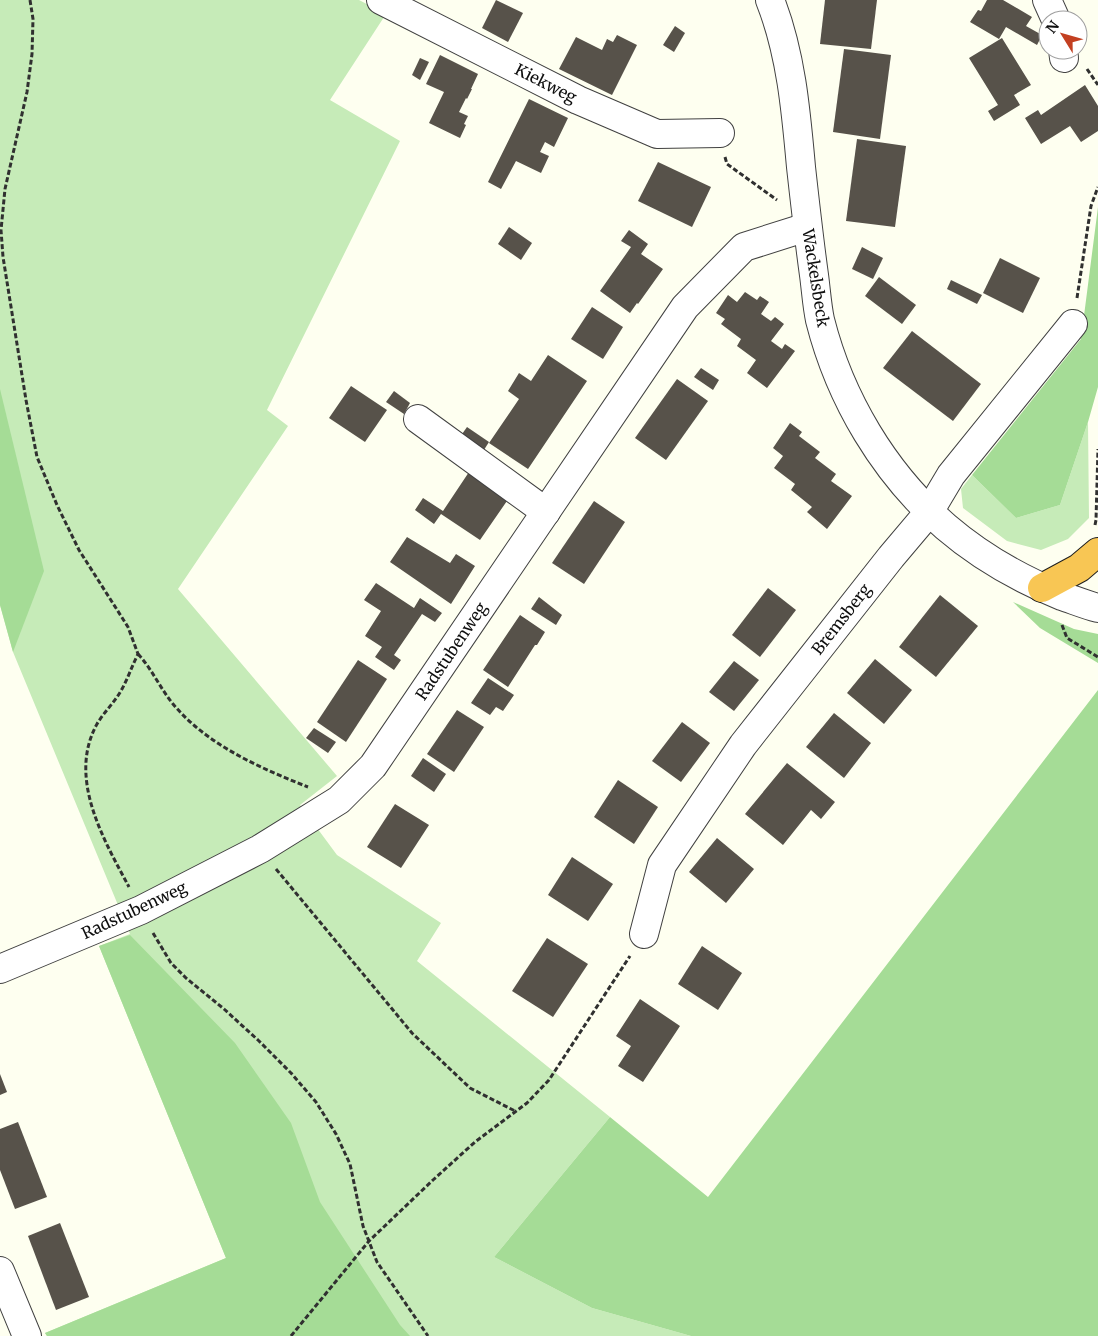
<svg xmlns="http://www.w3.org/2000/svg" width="1098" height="1336" viewBox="0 0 1098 1336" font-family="Merriweather,serif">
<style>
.green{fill:#c6ebb8}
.forest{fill:#a5dc96}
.building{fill:#57524a}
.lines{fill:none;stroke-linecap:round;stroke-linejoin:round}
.minor-casing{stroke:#414141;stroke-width:30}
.highway-casing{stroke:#1f1f1f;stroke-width:30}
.path{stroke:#303030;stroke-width:3;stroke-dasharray:5 2.5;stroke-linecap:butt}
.minor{stroke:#fff;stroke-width:28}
.highway{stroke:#f8c654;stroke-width:28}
.labels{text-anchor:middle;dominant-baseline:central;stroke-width:5;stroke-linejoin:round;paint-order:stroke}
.street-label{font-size:16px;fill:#0e0e0e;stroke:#fff}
</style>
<rect width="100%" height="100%" fill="#fefff0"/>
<g class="green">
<polygon points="0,0 359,0 386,14 330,100 400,141 267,410 288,426 178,589 337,776 300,805 337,855 441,923 417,961 610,1117 494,1257 592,1308 691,1336 47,1336 45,1333 226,1258 99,946 130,934 13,652 0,605"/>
<polygon points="1088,422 1089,518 1068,539 1041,550 1007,541 963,508 961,489 972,475 1016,518 1060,505"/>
</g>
<g class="forest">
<polygon points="1098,207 1098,387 1088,422 1060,505 1016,518 972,475 1081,339"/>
<polygon points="0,389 44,571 13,652 0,605"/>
<polygon points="1013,602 1074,629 1098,634 1098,663 1040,628"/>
<polygon points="1098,690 1098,1336 691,1336 592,1308 494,1257 610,1117 708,1197"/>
<polygon points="130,935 235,1043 291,1123 320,1202 400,1325 410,1336 47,1336 45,1333 226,1258 99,946"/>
</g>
<g class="building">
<polygon points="496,0 523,13 508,42 482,28"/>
<polygon points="825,0 877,0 871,49 820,44"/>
<polygon points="987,0 1003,0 1032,17 1026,26 1042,35 1037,45 1006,27 999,39 970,22 978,10 981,11"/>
<polygon points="675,26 685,33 674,52 663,45"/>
<polygon points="617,35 637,45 612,95 559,69 576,37 602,50 607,39 613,42"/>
<polygon points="1002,38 1031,85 1014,95 1020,105 994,121 988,111 998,105 969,58"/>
<polygon points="844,49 891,55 880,139 833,132"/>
<polygon points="440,55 478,74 471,89 472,89 467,99 466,98 459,112 468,116 464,124 466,125 460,138 429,123 444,92 426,84"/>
<polygon points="420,58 429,62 420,80 412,75"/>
<polygon points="1085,85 1098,106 1098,131 1081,142 1070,126 1041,144 1025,118 1038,110 1041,115"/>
<polygon points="529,99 568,118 554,147 545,142 540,152 549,156 541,173 516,161 501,189 488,182"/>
<polygon points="857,139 906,146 895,227 846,221"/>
<polygon points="658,162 711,187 692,227 638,201"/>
<polygon points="509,227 532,243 521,260 498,244"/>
<polygon points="629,230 648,244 641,254 663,269 638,304 637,303 630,313 600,291 631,247 621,241"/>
<polygon points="862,247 883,258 873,279 852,269"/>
<polygon points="1000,258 1040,278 1023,313 983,293"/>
<polygon points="879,277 916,305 902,324 865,296"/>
<polygon points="951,280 982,295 977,304 947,289"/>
<polygon points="745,292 757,300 760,296 769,302 761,314 771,321 775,317 784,324 771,341 782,349 785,344 795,351 767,388 747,373 756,360 737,346 741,339 721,324 725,319 716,313 728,295 737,302"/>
<polygon points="592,307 623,327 603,359 571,339"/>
<polygon points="912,331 981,384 953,421 883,368"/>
<polygon points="548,355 587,381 528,469 489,443 519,399 508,391 519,373 531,381"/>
<polygon points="701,368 719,380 713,390 694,377"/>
<polygon points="677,379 708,401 666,460 635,438"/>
<polygon points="351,386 387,410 365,442 329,418"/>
<polygon points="394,391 410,403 404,414 386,402"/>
<polygon points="790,423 802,432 799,436 820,452 815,458 836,474 831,481 852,496 827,529 807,512 812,507 791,490 795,484 774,468 783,456 773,448"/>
<polygon points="467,427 489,442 482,453 460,437"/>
<polygon points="469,472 509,498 480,540 441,514 434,524 415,510 423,498 443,511"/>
<polygon points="594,501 625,522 584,584 552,563"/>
<polygon points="407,537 450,563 456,554 475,566 451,604 390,562"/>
<polygon points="376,583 414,608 420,598 442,613 435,622 422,614 394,655 401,660 394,670 375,657 382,647 365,636 381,611 364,600"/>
<polygon points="768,588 796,610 760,657 732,635"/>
<polygon points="940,595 978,626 936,677 899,647"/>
<polygon points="539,597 562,615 556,625 531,609"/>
<polygon points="520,615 545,632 537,645 535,645 508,687 483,670"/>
<polygon points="875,659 912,690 884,724 847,693"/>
<polygon points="358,660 387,679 346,742 317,722"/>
<polygon points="734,661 759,680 734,711 709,692"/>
<polygon points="488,678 514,695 503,711 496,707 490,715 471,703"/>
<polygon points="457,710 484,727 454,772 427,754"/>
<polygon points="834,713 871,743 844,778 806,747"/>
<polygon points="682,722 710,743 681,782 652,761"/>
<polygon points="314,728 336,742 328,753 306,738"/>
<polygon points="423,758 446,774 434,792 411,776"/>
<polygon points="787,763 835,802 821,819 811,810 783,845 745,814"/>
<polygon points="618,780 658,807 634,844 594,817"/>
<polygon points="395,804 429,825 401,868 367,847"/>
<polygon points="717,838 754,869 726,903 689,872"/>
<polygon points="572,857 613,884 588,921 548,895"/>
<polygon points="547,938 588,964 553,1017 512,991"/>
<polygon points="702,946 742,973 718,1010 678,984"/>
<polygon points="640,999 680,1026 643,1082 618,1066 631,1046 616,1036"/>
<polygon points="0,1074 7,1092 0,1095"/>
<polygon points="18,1122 47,1197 15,1209 0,1170 0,1129"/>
<polygon points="60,1223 89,1297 56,1310 28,1236"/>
</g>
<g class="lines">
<g class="minor-casing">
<g id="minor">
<polyline points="381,0 578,100 657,134 720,133"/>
<path d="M 770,0 C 791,53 796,111 801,167 C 805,203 809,239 814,275 C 816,290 817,306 820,320 C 840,399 884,473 946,527 C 981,557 1020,579 1062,596 C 1074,600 1086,605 1098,608"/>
<polyline points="1047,0 1056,20"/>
<polyline points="1063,50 1064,58"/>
<polyline points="418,419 546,512"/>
<polyline points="644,934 662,865 743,745 891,557 929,512 951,475 1073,324"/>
<polyline points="0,969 141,910 260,849 339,800 373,766 685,307 744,247 807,227"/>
<polyline points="0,1271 27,1336"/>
</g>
</g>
<g class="highway-casing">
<polyline id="highway" points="1042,588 1079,568 1098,552"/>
</g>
<g class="path">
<path d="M 30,0 L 33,19 L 32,54 L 27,92 L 5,189 L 1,230 L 3,257 L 26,400 L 37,457 L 57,505 L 79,550 L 128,627 L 138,654 C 132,666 128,678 122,689 C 115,702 104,712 97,724 C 67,778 104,840 129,887"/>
<polyline points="1087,69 1098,85"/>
<polyline points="725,157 727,164 777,200"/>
<polyline points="1077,298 1091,206 1098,187"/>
<polyline points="1095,525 1096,520 1098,449"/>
<polyline points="1062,625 1067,638 1098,657"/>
<path d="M 138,654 C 152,669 160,688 173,704 C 207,745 260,768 308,787"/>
<polyline points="276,869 412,1033 470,1088 515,1111"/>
<polyline points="153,933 171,963 186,978 224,1009 259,1041 291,1073 316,1102 336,1134 350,1164 363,1226 377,1262 428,1336"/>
<polyline points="291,1336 369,1241 433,1180 475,1142 527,1103 549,1080 630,956"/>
</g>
<use href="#minor" class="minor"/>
<use href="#highway" class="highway"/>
</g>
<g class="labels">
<g class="street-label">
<text transform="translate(546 83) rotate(27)">Kiekweg</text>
<text transform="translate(816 278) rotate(81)">Wackelsbeck</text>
<text transform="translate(841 619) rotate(-52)">Bremsberg</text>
<text transform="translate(451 651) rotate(-56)">Radstubenweg</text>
<text transform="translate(134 910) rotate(-25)">Radstubenweg</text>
</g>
</g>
<g transform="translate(1063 35) rotate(307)"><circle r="24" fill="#ffffff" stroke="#9f9f9f"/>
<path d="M0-4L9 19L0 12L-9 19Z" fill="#c34021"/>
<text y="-8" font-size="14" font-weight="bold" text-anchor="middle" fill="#0e0e0e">N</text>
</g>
</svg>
